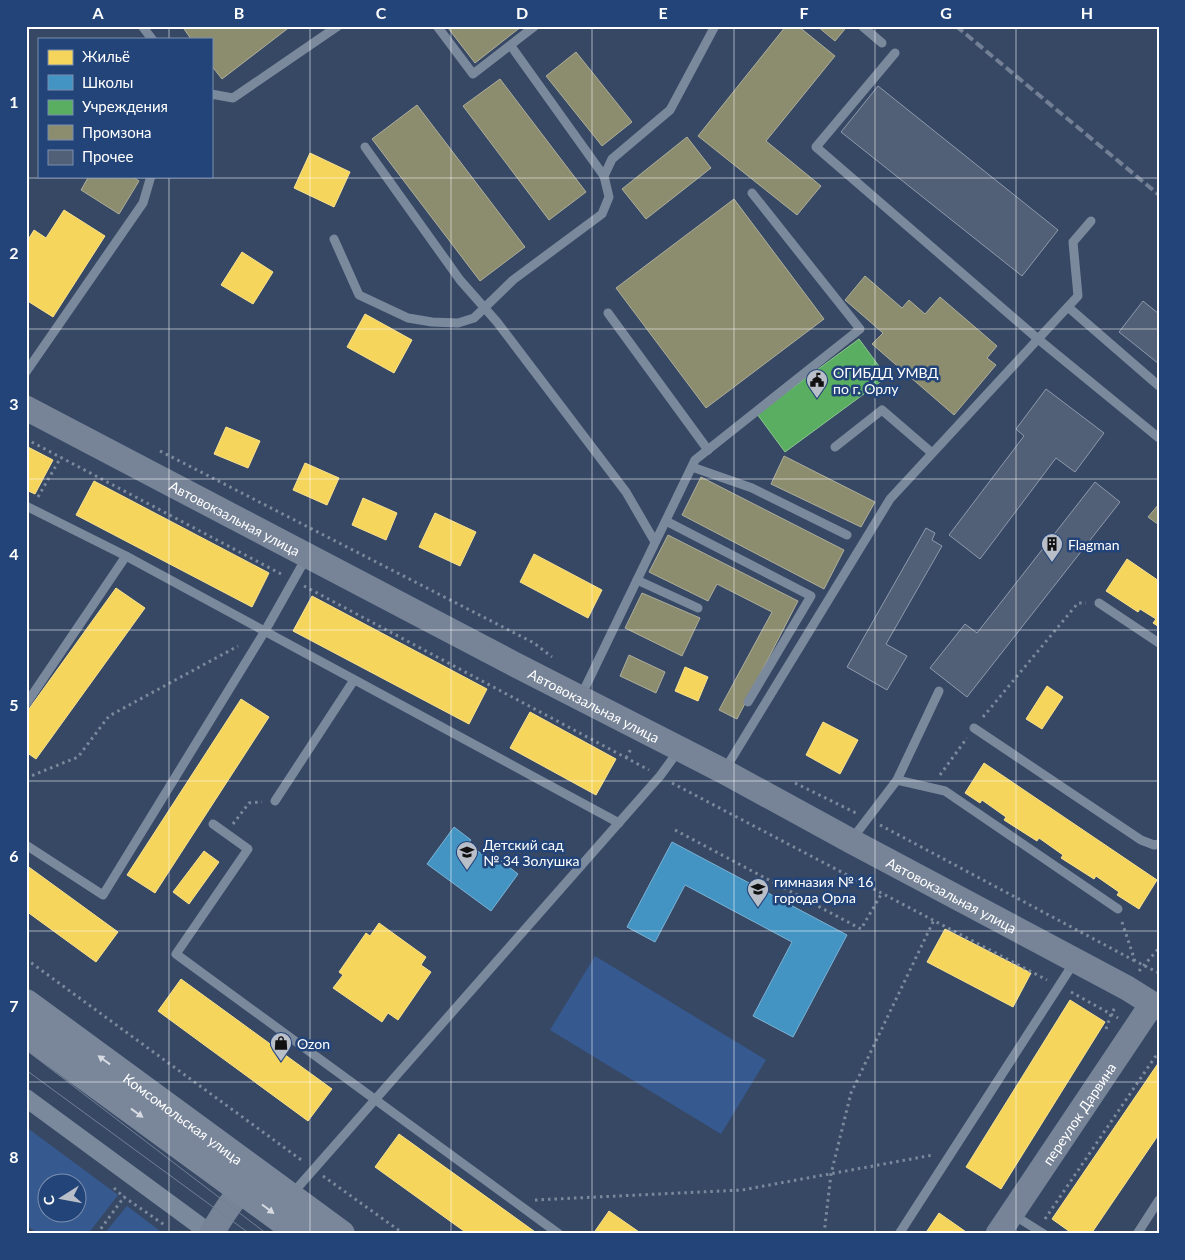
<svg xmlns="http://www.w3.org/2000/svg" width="1185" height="1260" viewBox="0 0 1185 1260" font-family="Lato,sans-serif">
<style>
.green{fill:#365a90;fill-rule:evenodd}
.homes{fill:#f6d55c;stroke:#f9e28d}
.schools{fill:#4393c3;stroke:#7bb3d5}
.public{fill:#5aae61;stroke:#8cc690}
.industry{fill:#8c8c6e;stroke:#aeae9a}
.building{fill:#526077;stroke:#8e99ac}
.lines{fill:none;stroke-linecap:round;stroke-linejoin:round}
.path{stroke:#7b899c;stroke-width:3;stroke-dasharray:2.5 4;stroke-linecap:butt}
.lane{stroke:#7b899c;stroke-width:9}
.street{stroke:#7b899c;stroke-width:18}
.secondary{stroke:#778498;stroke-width:25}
.primary{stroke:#7a879b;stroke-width:28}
.tram{stroke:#727f94;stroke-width:1}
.rail{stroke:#727f94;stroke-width:4;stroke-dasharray:9 4;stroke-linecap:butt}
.oneway{fill:#d7dbe1}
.grid{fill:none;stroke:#fff;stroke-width:1;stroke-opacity:0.55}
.labels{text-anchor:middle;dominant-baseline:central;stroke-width:5;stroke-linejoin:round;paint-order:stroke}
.poi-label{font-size:14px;fill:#fff;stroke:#234479;text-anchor:start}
.street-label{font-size:14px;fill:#fff;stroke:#234479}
.neatline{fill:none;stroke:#fff;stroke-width:2}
.grid-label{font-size:16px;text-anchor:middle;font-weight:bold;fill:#fff}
</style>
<rect width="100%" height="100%" fill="#374865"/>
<g class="green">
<polygon points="595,956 766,1060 721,1134 550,1030"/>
<path d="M 26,1127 L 118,1195 L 88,1234 L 39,1234 L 26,1225 ZM 48,1182 L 78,1182 L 78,1212 L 48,1212 Z"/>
<polygon points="127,1206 164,1234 104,1234"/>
</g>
<g class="homes">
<polygon points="310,153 350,172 334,207 294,188"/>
<polygon points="64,210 105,236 53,317 26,300 26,243 34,230 46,238"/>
<polygon points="242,252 273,272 253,304 221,285"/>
<polygon points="365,314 412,340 394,373 347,347"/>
<polygon points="226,427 260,441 248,468 214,454"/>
<polygon points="26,446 53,460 35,494 26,490"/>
<polygon points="305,463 339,478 327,505 293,490"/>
<polygon points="94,481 269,573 252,607 76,515"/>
<polygon points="363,498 397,513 386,540 352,525"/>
<polygon points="435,513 476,532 460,566 419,547"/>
<polygon points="534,554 602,590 588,618 520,582"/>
<polygon points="1127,559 1159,581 1159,627 1153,623 1156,619 1140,609 1138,612 1106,591"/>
<polygon points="116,588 145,608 36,759 26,752 26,713"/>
<polygon points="312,596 487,689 469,724 293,631"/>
<polygon points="685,667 708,677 698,701 675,691"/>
<polygon points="1047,686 1063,697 1042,729 1026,719"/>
<polygon points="241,699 269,717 155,893 127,875"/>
<polygon points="530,712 616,759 596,795 510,748"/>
<polygon points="823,722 858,740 840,774 806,755"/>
<polygon points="984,763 1157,880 1139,909 1117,895 1119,892 1096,876 1094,879 1061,858 1063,855 1039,838 1037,841 1004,820 1006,817 982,800 980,803 965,793"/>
<polygon points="204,851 219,862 189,904 173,892"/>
<polygon points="26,865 118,932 96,962 26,911"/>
<polygon points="379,923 426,957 421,965 431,972 398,1020 388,1013 382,1022 333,988 343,975 339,972 366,933 370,936"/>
<polygon points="945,929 1031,973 1013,1007 927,962"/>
<polygon points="181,979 332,1089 308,1121 158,1011"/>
<polygon points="1070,1000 1105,1022 1001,1189 966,1167"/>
<polygon points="1159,1062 1159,1134 1091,1234 1073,1234 1052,1219"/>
<polygon points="399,1134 538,1234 468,1234 375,1167"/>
<polygon points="609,1211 642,1234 593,1234"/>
<polygon points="939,1213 969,1234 925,1234"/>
</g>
<g class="schools">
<polygon points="454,827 471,840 468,844 497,865 500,860 518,874 491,911 427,864"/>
<polygon points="672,842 847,935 793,1037 753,1016 792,942 685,885 655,942 627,927"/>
</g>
<polygon class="public" points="859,339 887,377 785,452 757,414"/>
<g class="industry">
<polygon points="182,26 291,26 222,79 211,65 211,39 191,39"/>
<polygon points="450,26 522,26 475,63 448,28"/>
<polygon points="786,26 798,26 835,56 766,141 821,186 797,215 698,136"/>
<polygon points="817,26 842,26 845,29 835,41"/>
<polygon points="576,52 632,122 602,146 546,76"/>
<polygon points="500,79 586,192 549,220 463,106"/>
<polygon points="417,105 525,247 480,281 372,139"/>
<polygon points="687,137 711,168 646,219 622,189"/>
<polygon points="89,176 132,176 139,181 119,214 81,190"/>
<polygon points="734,199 824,319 706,408 616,288"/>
<polygon points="865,276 902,308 909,300 925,314 940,297 997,346 987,358 996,365 954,415 872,344 883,333 845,300"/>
<polygon points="784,456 875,502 861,527 771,484"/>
<polygon points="701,477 844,550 824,589 682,515"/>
<polygon points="1159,504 1159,525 1148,517"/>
<polygon points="668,535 798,601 737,719 719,710 772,612 717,584 708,601 649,572"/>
<polygon points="642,593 700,618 682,656 625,628"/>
<polygon points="629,655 665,672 656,693 620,676"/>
</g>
<g class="building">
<polygon points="878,86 1058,230 1022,276 841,132"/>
<polygon points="1143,301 1159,314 1159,364 1119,332"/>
<polygon points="1046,389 1104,433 1075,472 1056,458 980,559 949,535 1024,436 1016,429"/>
<polygon points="1095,482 1120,502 967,697 930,668 965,624 977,633"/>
<polygon points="926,528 935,533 932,540 942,546 886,644 907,656 887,690 847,667"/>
</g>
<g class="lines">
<g class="path">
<polyline points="26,439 283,575"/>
<polyline points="160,451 534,643 552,657"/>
<polyline points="38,497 61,457"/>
<polyline points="304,586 649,770"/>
<polyline points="983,717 1078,603 1086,603"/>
<polyline points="626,758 632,747"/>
<polyline points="940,775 967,738"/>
<polyline points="26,778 78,757 109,716 238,646"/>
<polyline points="672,783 1047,980"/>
<polyline points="795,783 856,813"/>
<polyline points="233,824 249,803 262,802"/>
<polyline points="880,825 1135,961"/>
<polyline points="675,830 861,929 882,893"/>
<polyline points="1122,922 1135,961 1159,973"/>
<polyline points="26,959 304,1162"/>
<polyline points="1139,971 1159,948"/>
<polyline points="1071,992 1118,1018"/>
<polyline points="1106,1029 1111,1014 1116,1006"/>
<polyline points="323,1176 404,1234"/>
<polyline points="114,1188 124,1197"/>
<polyline points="535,1200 742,1190 933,1155"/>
<polyline points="1045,1219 1155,1057 1159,1055"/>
<polyline points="97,1234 124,1197 166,1226"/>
<polyline points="824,1234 831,1174 851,1093 934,920"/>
</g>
<g class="lane">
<polyline points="142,26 152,39"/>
<polyline points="437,26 473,74 535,26"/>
<polyline points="862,26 882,43"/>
<polyline points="511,46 604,176"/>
<polyline points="211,94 233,98 338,26"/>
<polyline points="365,147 460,280 497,322 626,492 655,542"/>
<polyline points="1091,221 1073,242 1078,296 1038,339 1159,438"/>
<polyline points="334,239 359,295 408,318 432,322 458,323 474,318 513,280 602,214 609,197 604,176 612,159 670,110 715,26"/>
<polyline points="1068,307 1159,386"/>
<polyline points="608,313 708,450"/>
<polyline points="26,372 143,203 151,176"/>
<polyline points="835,447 882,410 932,453"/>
<polyline points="692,467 752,488 847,535"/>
<polyline points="26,506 126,556 619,823"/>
<polyline points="666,521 811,596 748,702"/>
<polyline points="637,580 698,608"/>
<polyline points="1099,603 1159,643"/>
<polyline points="581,696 695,460 860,329 752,193"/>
<polyline points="26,704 126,556"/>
<polyline points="974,728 1141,840 1154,845 1159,844"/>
<polyline points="724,771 890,499 1038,339 816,147 895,53"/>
<polyline points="897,780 939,691"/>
<polyline points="275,801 354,680"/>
<polyline points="213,824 248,849 176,954 559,1234"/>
<polyline points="852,839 897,780 945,791 1118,909"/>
<polyline points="26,845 103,895 265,631 306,558"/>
<polyline points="292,1194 660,776 679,750"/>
<polyline points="1012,1214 1044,1234"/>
<polyline points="899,1234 1075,961"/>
<polyline points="1137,1234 1159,1200"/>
</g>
<polyline class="street" points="26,1098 211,1234"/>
<g class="secondary">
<path id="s1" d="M 26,408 L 512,663 L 723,771 L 851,841 L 1127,988 L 1159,1008"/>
<path d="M 211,1234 C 224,1214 236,1188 260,1182"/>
<path id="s2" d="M 998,1234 L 1152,1004"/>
</g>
<g class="primary">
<path id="s3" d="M 26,1003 L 341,1234"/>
<polyline points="26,1033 301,1234"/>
</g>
<g class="tram">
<polyline points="26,1050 267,1234"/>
<polyline points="26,1070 250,1234"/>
</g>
<polyline class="rail" points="956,26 1159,195"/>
</g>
<defs><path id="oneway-solid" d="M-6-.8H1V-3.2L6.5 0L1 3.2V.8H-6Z" transform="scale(1.25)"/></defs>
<g class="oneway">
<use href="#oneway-solid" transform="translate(104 1060) rotate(-144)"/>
<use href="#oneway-solid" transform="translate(137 1113) rotate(36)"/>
<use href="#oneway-solid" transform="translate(268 1209) rotate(37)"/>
</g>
<path class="grid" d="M 169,26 L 169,39M 310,26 L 310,1234M 451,26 L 451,1234M 592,26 L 592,1234M 734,26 L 734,1234M 875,26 L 875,1234M 1016,26 L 1016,1234M 169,176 L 169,1234M 26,178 L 1159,178M 26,329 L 1159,329M 26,479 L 1159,479M 26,630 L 1159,630M 26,781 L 1159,781M 26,931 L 1159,931M 26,1082 L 1159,1082"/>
<defs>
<g id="civic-pin" transform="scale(1.125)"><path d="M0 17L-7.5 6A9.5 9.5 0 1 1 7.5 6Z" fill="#b9bfc9" stroke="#234479"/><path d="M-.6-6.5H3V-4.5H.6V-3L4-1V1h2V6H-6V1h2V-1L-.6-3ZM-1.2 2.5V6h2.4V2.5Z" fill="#111"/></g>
<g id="building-pin" transform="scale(1.125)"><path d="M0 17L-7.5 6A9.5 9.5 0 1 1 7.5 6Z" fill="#b9bfc9" stroke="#234479"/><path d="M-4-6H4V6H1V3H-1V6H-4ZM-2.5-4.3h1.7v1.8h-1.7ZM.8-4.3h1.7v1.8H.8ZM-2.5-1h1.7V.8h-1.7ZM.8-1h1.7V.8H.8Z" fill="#111"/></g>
<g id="school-pin" transform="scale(1.125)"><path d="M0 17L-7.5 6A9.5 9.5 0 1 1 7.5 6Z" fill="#b9bfc9" stroke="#234479"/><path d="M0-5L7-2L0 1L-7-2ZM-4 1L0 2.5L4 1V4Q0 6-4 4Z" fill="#111"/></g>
<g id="shop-pin" transform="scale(1.125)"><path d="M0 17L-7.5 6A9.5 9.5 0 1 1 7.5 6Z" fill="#b9bfc9" stroke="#234479"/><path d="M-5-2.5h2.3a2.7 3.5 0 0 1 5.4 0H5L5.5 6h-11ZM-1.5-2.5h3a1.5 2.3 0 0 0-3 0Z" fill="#111"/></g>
</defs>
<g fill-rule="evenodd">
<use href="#civic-pin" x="817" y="380"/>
<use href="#building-pin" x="1052" y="544"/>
<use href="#school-pin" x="467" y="852"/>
<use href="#school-pin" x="758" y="889"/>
<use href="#shop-pin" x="281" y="1043"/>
</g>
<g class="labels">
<g class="poi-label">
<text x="833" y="372">ОГИБДД УМВД<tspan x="833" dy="16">по г. Орлу</tspan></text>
<text x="1068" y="544">Flagman</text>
<text x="483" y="844">Детский сад<tspan x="483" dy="16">№ 34 Золушка</tspan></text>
<text x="774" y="881">гимназия № 16<tspan x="774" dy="16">города Орла</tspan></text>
<text x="297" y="1043">Ozon</text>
</g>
<g class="street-label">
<text stroke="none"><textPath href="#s1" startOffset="236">Автовокзальная улица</textPath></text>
<text stroke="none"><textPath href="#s1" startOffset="641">Автовокзальная улица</textPath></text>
<text stroke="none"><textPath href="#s1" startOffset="1046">Автовокзальная улица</textPath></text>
<text stroke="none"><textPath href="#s2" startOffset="145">переулок Дарвина</textPath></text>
<text stroke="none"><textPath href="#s3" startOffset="195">Комсомольская улица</textPath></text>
</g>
</g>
<rect width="1185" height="1260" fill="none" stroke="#234479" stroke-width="55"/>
<rect x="38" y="38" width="175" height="140" fill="#234479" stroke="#7b8faf"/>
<rect x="48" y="50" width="25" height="15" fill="#f6d55c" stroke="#7b8faf"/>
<text x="82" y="62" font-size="15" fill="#ffffff">Жильё</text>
<rect x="48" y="75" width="25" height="15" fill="#4393c3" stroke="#7b8faf"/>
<text x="82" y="88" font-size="15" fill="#ffffff">Школы</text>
<rect x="48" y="100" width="25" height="15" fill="#5aae61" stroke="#7b8faf"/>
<text x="82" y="112" font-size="15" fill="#ffffff">Учреждения</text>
<rect x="48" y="125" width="25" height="15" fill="#8c8c6e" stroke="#7b8faf"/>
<text x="82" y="138" font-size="15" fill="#ffffff">Промзона</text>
<rect x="48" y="150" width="25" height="15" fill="#526077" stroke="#7b8faf"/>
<text x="82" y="162" font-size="15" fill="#ffffff">Прочее</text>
<g transform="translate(62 1198) rotate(259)"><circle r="24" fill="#234479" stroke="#7b8faf"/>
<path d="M0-4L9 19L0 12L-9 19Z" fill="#b9bfc9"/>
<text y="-8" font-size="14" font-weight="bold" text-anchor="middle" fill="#ffffff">С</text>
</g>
<rect x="28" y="28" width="1130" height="1204" class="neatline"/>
<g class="grid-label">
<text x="98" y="19">A</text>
<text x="239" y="19">B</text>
<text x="381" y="19">C</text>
<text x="522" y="19">D</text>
<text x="663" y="19">E</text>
<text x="804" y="19">F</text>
<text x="946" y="19">G</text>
<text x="1087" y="19">H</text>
<text x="14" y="108">1</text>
<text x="14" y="259">2</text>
<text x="14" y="410">3</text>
<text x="14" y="560">4</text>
<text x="14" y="711">5</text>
<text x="14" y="862">6</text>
<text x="14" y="1012">7</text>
<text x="14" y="1163">8</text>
</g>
</svg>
